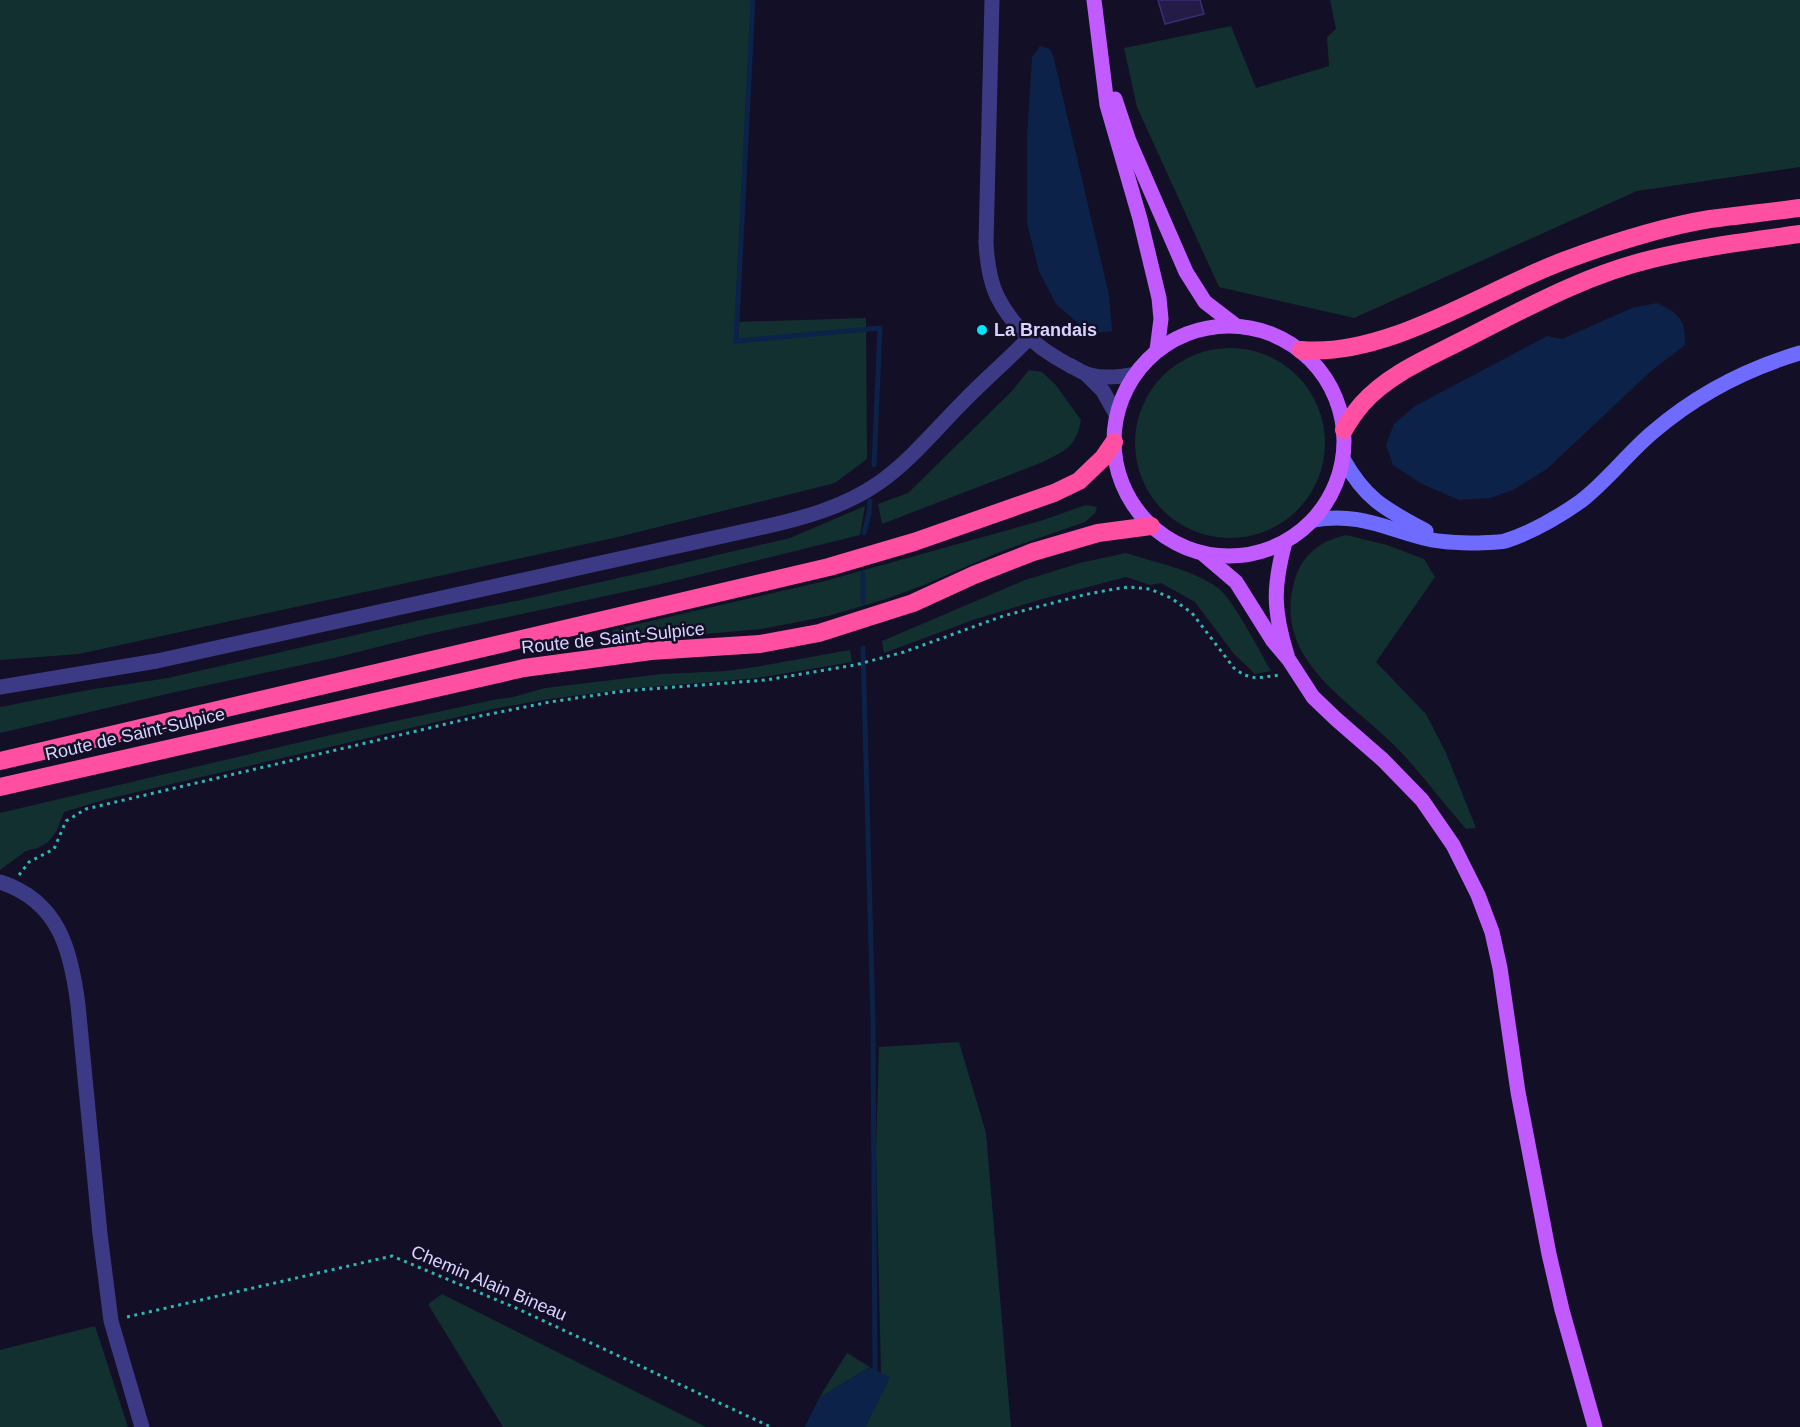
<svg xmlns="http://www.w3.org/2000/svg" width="1800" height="1427" viewBox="0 0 1800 1427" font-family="Arial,sans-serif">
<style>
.green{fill:#12302f}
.water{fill:#0c2248}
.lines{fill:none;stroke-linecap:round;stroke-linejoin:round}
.stream{stroke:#0c2248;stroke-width:5}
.building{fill:#241b47;stroke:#3b2d73;stroke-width:1.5}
.path{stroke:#2fb8b0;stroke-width:3;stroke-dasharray:3 4.5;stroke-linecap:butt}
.street{stroke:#3d3a85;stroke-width:15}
.secondary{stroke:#6f6bff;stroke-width:15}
.primary{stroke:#c25bff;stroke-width:15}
.highway{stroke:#ff4fa3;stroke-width:18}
.poi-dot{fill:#00e5ff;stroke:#130f26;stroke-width:2}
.labels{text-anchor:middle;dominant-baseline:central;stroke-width:5;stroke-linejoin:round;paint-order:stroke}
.poi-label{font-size:18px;font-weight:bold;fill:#d9d4ff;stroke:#130f26;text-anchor:start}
.street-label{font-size:18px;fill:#d9d4ff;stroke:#130f26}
</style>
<rect width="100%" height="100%" fill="#130f26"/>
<g class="green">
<polygon points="0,0 752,0 735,322 866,318 867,459 835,483 618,537 79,654 0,660"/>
<polygon points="1330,0 1800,0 1800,167 1637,191 1354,318 1219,287 1137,107 1124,48 1231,26 1256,88 1329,66 1327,37 1336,29"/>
<circle cx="1230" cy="443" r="95"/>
<path d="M 1029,370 L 1042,372 L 1055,384 L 1081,420 C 1076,447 1066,450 1043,462 L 882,524 L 878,504 L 908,493 L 1012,391 Z"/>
<polygon points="1086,505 1097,507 1095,513 1085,522 1002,551 924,585 886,599 828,616 762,629 615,642 612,630 821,582 1040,521"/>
<polygon points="865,506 860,535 657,585 429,634 334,658 171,693 0,733 0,707 88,690 168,678 425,619 521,600 658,569 790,538"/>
<path d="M 1346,535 L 1387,545 L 1424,559 L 1435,577 L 1376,662 L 1426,714 L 1446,753 L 1476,828 L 1466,829 C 1444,804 1424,777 1401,752 C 1353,701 1268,661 1296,576 C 1304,553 1323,540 1346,535 Z"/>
<path d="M 1126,553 C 1156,563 1192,569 1218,588 C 1233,599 1260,652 1271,671 L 1255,674 L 1234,654 L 1195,602 L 1161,583 L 1150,585 L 1126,577 L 1039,600 L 976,619 L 884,653 L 882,641 L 1025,580 L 1080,563 Z"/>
<polygon points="850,650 852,662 757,678 628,689 549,699 492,709 107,799 64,812 56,832 48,842 38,848 26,851 0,870 0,813 335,734 493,700 513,697 545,688 662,674 726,671 755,667"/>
<polygon points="959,1042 986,1133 1011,1427 851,1427 881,1374 876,1150 879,1047"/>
<polygon points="442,1294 706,1427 503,1427 428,1304"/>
<polygon points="95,1326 128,1427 0,1427 0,1350"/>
<polygon points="847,1353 870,1367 819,1398"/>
</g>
<g class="water">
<polygon points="1040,46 1050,49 1053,55 1109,295 1112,331 1097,333 1080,325 1056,304 1039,271 1027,223 1027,137 1032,57"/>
<path d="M 1657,303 C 1679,314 1686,319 1685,345 L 1650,372 L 1547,469 L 1513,490 L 1490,498 L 1459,500 L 1420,483 L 1393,465 L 1386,445 L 1394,424 L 1415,406 L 1547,336 L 1562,339 L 1632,308 Z"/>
<polygon points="870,1367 890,1377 866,1427 805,1427 819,1398"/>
</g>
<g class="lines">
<g class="stream">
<polyline points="753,0 736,341 880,328 874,465"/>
<polyline points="864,533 869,514 870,501"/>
<polyline points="863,602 863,574"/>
<polyline points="863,648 873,1022 875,1369 871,1374"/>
</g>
</g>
<polygon class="building" points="1158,0 1200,0 1204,14 1165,24"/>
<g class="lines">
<g class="path">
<polyline points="19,875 29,862 54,849 66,821 86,809 480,716 550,702 624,691 766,680 855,665 904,652 1003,616 1083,595 1114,589 1129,587 1150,589 1171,598 1192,613 1234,668 1244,675 1256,678 1280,675"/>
<polyline points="127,1317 392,1256 516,1308 771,1427"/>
</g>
<g class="street">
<path d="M 992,0 L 986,243 C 987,261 989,279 997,296 C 1012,327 1039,349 1069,365 C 1076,368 1082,373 1090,375 C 1105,379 1120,377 1135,374"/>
<polyline points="1086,374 1103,391 1117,416"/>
<path d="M 0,687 L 157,661 L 759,528 C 801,519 845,507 880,482 C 911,460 936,429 963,402 C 984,380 1008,360 1029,338"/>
<path d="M 0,882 C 59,901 71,950 78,1005 L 100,1234 L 111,1321 L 142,1427"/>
</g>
<g class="secondary">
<path d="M 1343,459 C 1366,500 1385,509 1426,531"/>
<path d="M 1313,520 C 1360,512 1386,529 1428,539 C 1444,543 1462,543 1478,543 C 1487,542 1497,543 1505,541 C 1533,532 1557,518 1581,501 C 1607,481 1628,453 1653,432 C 1696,395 1746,369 1800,353"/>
</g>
<g class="primary">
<polyline points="1094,0 1107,105 1140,219 1159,298 1161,319 1157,350"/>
<polyline points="1115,99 1129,141 1186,272 1205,302 1235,325"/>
<circle cx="1229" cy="441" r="115"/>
<path d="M 1285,542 C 1273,587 1273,610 1287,655"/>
<polyline points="1202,553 1236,582 1273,641 1289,660 1313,697 1336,719 1383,760 1422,800 1453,845 1478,895 1492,932 1500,968 1518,1092 1549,1254 1562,1310 1595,1427"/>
</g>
<g class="highway">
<path d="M 1301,350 C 1388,358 1486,289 1566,260 C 1612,243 1661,227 1710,219 C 1740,215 1770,212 1800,208"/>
<path d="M 1344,430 C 1349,421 1355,412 1362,404 C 1388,374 1430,357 1465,339 C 1526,308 1585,275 1652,259 C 1701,247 1750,241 1800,234"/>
<polyline points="0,761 829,567 914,542 1054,493 1079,481 1103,458 1114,442"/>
<polyline points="0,787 524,668 651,651 760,644 819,633 913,603 974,575 1033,552 1098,533 1151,526"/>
</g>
</g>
<circle class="poi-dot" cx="982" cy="330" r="6"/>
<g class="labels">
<g class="poi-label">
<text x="994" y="330">La Brandais</text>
</g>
<g class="street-label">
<text transform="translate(613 638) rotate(-6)">Route de Saint-Sulpice</text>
<text transform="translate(135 734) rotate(-13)">Route de Saint-Sulpice</text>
<text transform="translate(489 1283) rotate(23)">Chemin Alain Bineau</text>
</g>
</g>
</svg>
